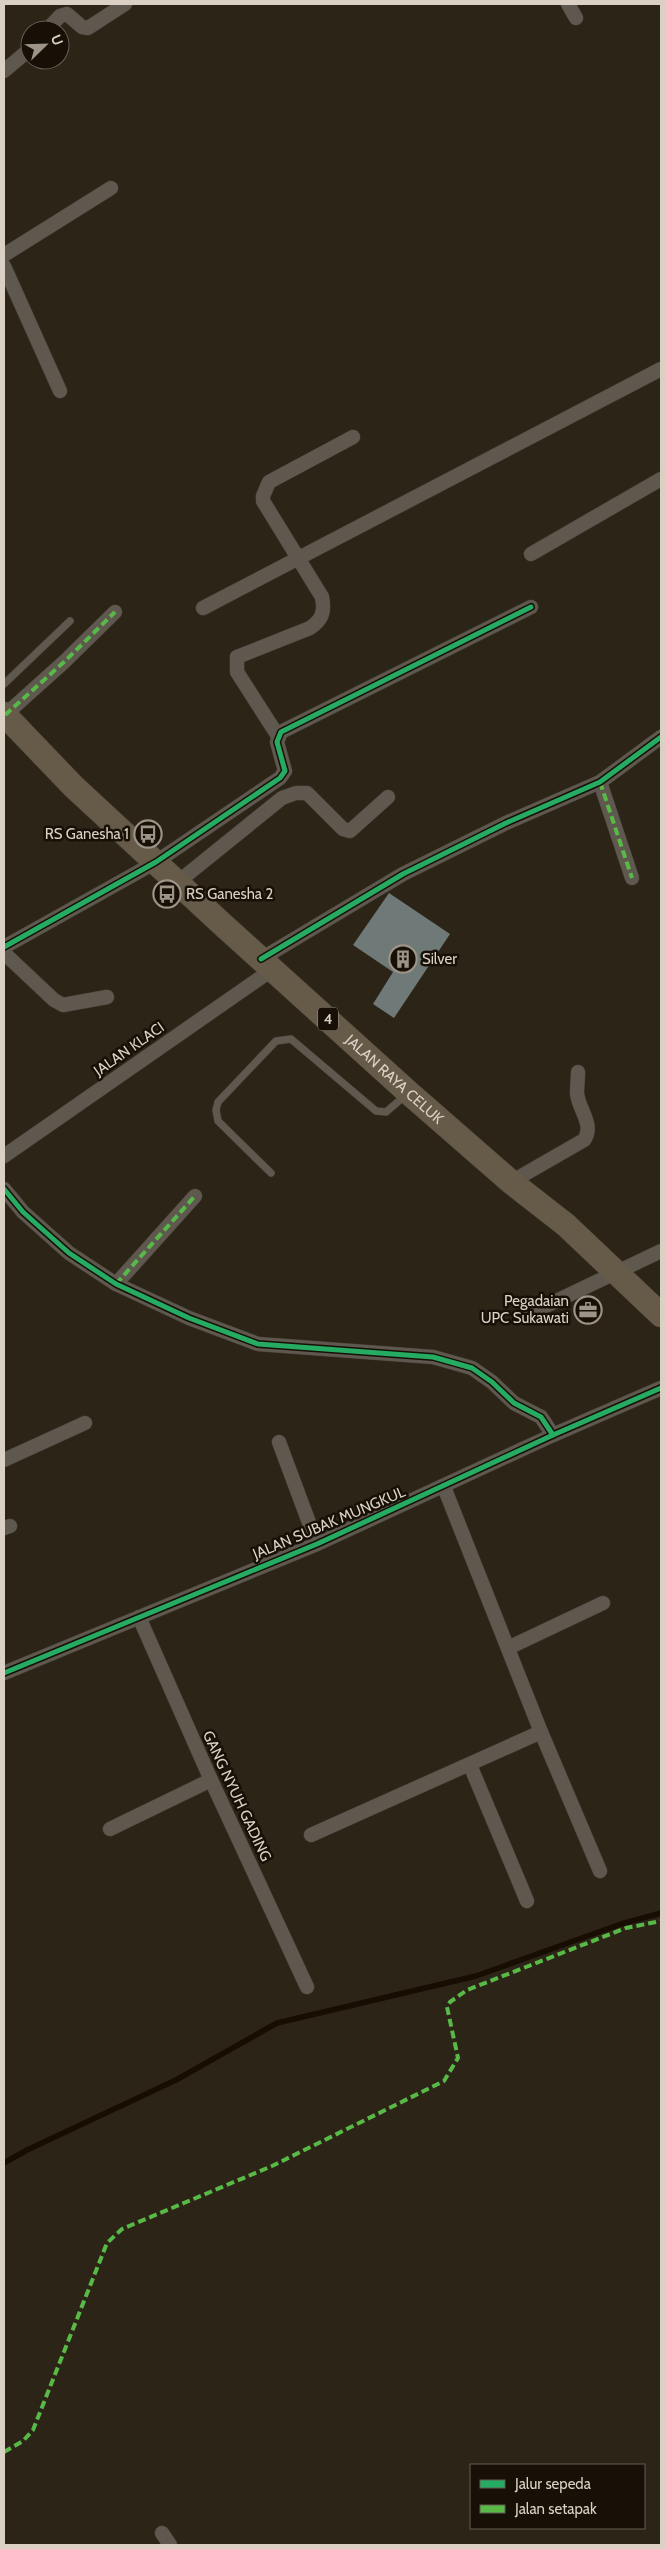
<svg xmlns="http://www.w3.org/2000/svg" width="665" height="2549" viewBox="0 0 665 2549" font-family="Cabin,sans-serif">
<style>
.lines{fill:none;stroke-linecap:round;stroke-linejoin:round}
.stream{stroke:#170d03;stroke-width:5.5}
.building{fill:#6f7977}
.service-casing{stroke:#474037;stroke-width:8}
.minor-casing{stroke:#474037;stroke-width:15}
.trunk-casing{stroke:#474037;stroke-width:25}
.service{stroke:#5e584f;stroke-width:7}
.minor{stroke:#5e584f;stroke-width:14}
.trunk{stroke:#665b49;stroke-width:24}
.quiet{stroke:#58b947;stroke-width:4;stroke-dasharray:8 4;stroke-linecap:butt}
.cycleway-casing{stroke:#161007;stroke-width:8}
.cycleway{stroke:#26ab63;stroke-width:5}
.labels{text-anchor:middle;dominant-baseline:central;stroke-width:5;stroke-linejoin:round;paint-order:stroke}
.shield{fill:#161007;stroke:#9f968b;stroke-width:1}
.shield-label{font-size:14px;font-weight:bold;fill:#dad0c4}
.poi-label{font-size:15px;fill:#dad0c4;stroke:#161007;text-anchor:end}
.street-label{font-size:15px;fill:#dad0c4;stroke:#161007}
</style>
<rect width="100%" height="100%" fill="#2c2417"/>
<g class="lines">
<polyline class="stream" points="4,2163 27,2150 176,2080 277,2023 476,1976 621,1924 661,1913"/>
</g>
<polygon class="building" points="389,893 450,934 394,1018 373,1004 393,972 353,945"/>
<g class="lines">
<g class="service-casing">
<g id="service">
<polyline points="4,684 70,621"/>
<polyline points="271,1173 218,1121 216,1110 218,1102 276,1041 291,1039 376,1111 386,1112 407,1094"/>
</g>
</g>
<g class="minor-casing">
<g id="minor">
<polyline points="568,4 576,18"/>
<polyline points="47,30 60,16 67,14 82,27 88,28 125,4"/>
<polyline points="4,71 30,49"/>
<polyline points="4,255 111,188"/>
<polyline points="4,266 60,391"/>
<polyline points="531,554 661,479"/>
<polyline points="203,608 661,369"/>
<polyline points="5,715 64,662 115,612"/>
<path d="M 278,736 L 237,672 L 237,657 L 310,628 C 322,620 325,612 322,597 L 263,501 L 263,496 L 269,482 L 353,437"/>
<polyline points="600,782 632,878"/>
<polyline points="178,882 282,798 296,793 307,793 343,829 350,831 388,797"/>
<polyline points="4,947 156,862 280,778 285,771 277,742 281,732 531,607"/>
<polyline points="4,953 54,1000 63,1005 107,997"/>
<polyline points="261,959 403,874 506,823 600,782 661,737"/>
<polyline points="4,1156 273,969"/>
<path d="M 511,1182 L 584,1140 C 595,1125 578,1109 577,1093 C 577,1086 578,1079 578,1072"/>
<polyline points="4,1189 23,1212 69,1253 116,1284 189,1318 258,1344 433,1357 472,1368 492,1382 514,1403 541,1417 553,1435"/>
<polyline points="116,1284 195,1196"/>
<polyline points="527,1315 661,1251"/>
<polyline points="279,1442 317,1544"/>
<polyline points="4,1460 85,1423"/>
<polyline points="444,1487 541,1732 600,1871"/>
<polyline points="4,1528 10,1526"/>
<polyline points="139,1617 211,1780 307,1987"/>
<polyline points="508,1648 603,1603"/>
<polyline points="4,1673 317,1544 553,1435 661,1388"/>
<polyline points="470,1765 527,1901"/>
<polyline points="110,1829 211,1780"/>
<polyline points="311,1835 541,1732"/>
<polyline points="162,2533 170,2545"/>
</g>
</g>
<g class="trunk-casing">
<g id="trunk">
<path id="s1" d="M 4,714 L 73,786 L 222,924 L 409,1093 L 511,1182 L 566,1225 L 661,1315"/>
</g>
</g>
<use href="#service" class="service"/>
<use href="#minor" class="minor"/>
<use href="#trunk" class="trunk"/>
<g class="quiet">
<polyline points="5,715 64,662 115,612"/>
<polyline points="600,782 632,878"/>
<polyline points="116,1284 195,1196"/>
<polyline points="4,2452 23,2441 33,2430 107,2243 122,2229 272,2166 444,2081 458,2058 447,2007 450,2002 467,1990 626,1928 661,1921"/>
</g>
<g class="cycleway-casing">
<g id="cycleway">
<polyline points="4,947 156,862 280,778 285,771 277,742 281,732 531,607"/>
<polyline points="261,959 403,874 506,823 600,782 661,737"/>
<polyline points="4,1189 23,1212 69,1253 116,1284 189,1318 258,1344 433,1357 472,1368 492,1382 514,1403 541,1417 553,1435"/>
<polyline points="4,1673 317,1544 553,1435 661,1388"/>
</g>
</g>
<use href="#cycleway" class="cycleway"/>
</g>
<defs>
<g id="bus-ring" transform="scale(1.4375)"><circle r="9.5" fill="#161007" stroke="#9d9487" stroke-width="1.5"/><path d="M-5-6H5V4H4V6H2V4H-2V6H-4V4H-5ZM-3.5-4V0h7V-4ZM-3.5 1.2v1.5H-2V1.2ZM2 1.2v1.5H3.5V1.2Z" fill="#9d9487"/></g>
<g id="building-ring" transform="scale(1.4375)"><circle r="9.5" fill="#161007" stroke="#9d9487" stroke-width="1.5"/><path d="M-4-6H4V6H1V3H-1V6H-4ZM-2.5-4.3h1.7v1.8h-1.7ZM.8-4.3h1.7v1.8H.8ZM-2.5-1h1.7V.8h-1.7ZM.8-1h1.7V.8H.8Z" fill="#9d9487"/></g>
<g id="office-ring" transform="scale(1.4375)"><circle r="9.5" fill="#161007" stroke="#9d9487" stroke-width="1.5"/><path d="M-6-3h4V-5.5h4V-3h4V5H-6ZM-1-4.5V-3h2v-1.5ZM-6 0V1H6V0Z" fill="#9d9487"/></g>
</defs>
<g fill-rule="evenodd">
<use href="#bus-ring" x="148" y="834"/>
<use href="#bus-ring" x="167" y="894"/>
<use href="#building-ring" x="403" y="959"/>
<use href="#office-ring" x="588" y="1310"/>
</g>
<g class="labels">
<rect class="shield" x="318" y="1007.5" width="20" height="23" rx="4"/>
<g class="shield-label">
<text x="328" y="1019">4</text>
</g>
<g class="poi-label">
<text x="129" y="834">RS Ganesha 1</text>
<text x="186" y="894" text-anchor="start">RS Ganesha 2</text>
<text x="422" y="959" text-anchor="start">Silver</text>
<text x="569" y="1301">Pegadaian<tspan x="569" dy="17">UPC Sukawati</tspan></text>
</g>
<g class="street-label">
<text transform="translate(129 1049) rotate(-35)">JALAN KLACI</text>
<text stroke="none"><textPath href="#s1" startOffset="535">JALAN RAYA CELUK</textPath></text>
<text transform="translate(329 1523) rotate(-23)">JALAN SUBAK MUNGKUL</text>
<text transform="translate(237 1796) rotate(65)">GANG NYUH GADING</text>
</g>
</g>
<rect width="665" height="2549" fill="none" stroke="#dad0c4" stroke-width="10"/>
<rect x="470" y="2464" width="175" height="65" fill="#161007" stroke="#645d53"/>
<rect x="480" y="2480" width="25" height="8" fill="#26ab63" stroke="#645d53"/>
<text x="515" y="2489" font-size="15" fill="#dad0c4">Jalur sepeda</text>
<rect x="480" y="2505" width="25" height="8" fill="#58b947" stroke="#645d53"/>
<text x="515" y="2514" font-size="15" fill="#dad0c4">Jalan setapak</text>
<g transform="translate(45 45) rotate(67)"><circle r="24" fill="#161007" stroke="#645d53"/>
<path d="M0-4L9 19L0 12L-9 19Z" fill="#9d9487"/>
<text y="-8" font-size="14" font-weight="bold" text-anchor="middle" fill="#dad0c4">U</text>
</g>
</svg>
